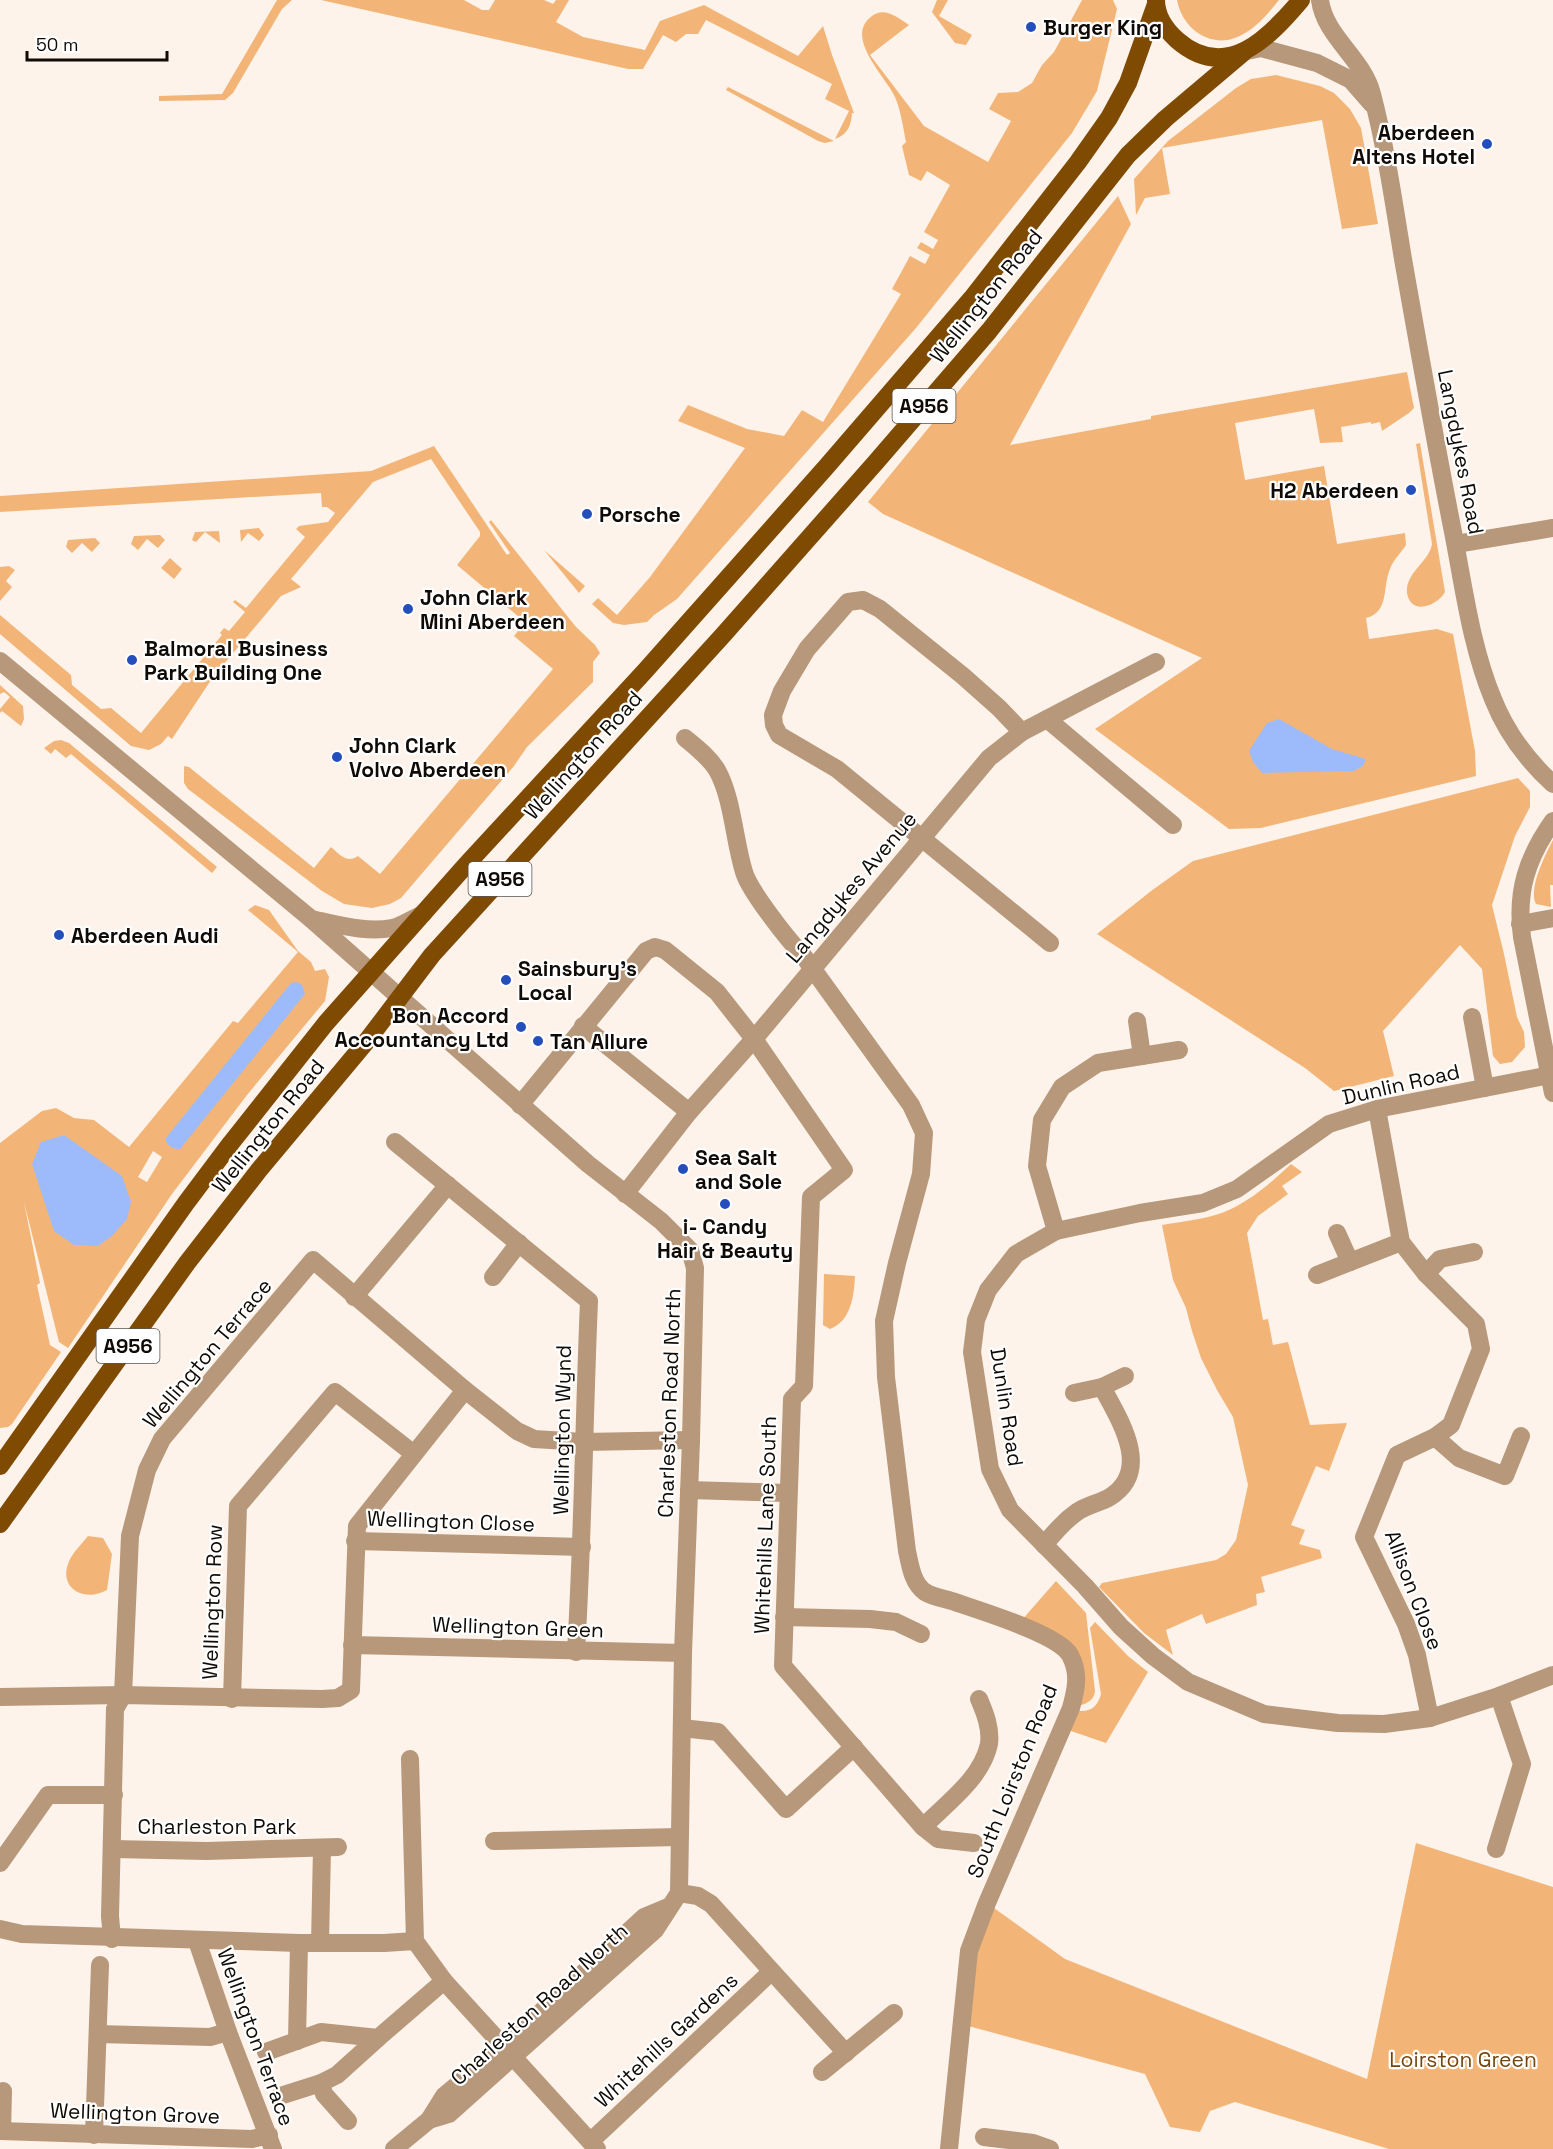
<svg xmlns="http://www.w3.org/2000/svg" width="1553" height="2149" viewBox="0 0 1553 2149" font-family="'Space Grotesk',sans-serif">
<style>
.green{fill:#f3b577;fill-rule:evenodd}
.water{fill:#9dbbfb}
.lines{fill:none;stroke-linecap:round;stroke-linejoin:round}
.minor{stroke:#b7987b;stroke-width:18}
.major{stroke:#7f4a01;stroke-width:18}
.poi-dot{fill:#254ebd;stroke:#fff;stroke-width:2}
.labels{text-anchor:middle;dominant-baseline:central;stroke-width:4.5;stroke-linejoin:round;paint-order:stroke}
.shield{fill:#fff;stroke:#585451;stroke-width:1.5}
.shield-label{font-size:20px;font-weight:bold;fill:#100b06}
.poi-label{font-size:21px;font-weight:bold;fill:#100b06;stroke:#fff;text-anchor:start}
.street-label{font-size:21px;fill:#100b06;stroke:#fff}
.park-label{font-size:21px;fill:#73460e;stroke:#fff}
</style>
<rect width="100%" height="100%" fill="#fdf3ea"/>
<g class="green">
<polygon points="277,0 292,0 282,9 233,93 225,100 159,101 159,96 222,94"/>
<path d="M 321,0 L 464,0 L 482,10 L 489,10 L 495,0 L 544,0 L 553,4 L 556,0 L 569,0 L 556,22 L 583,37 L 645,50 L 660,21 L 704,5 L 798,56 L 823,26 L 832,55 L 854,113 L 852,113 C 851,126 848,134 835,139 L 849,111 L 825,99 L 832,84 L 706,20 L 698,34 L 686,34 L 676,42 L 663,35 L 643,69 L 628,69 Z"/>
<polygon points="937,0 948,0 939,16 972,35 966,45 955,43 932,12"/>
<path d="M 1082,0 L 1113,0 L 1117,9 L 1097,91 L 1072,133 L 916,328 L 677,599 L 654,615 L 647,622 L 624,625 L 613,623 L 592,604 L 598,598 L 617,615 L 650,577 L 745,448 L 678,421 L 688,405 L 747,429 L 784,436 L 802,410 L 823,422 L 901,294 L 892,289 L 910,256 L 925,264 L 930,255 L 917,248 L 921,242 L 933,249 L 938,240 L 924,232 L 950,185 L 927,171 L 921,181 L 909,175 L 902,146 L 906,142 C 903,127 901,111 895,97 C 886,77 843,37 872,16 C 884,6 899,18 909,25 L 870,55 L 924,126 L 988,162 L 1011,121 L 989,109 L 998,93 L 1018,92 L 1032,83 L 1042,65 L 1054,52 Z"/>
<path d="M 1177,0 L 1279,0 C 1269,12 1259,25 1245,33 C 1216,52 1183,32 1177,0 Z"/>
<polygon points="1276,75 1320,86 1334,93 1350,109 1361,128 1378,224 1342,229 1322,120 1162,148 1170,194 1145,198 1136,215 1134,179 1168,141 1236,88 1251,79"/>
<polygon points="728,87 834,141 825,143 818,141 726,90"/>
<path d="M 1118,196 L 1131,224 L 1010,445 L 1151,419 L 1151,416 L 1407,372 L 1414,408 L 1409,413 L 1382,431 L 1380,422 L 1371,424 L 1371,422 L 1341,427 L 1343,442 L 1320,443 L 1314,409 L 1235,423 L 1245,480 L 1324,466 L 1337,544 L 1405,533 L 1406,545 C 1401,553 1393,560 1390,569 C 1382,587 1390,612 1366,618 L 1369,639 L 1437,629 L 1453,634 L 1475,751 L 1476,776 L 1261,828 L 1229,829 L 1095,729 L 1202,658 L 883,514 L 868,502 Z"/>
<path d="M 1420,443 L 1445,592 C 1437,606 1411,616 1407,593 C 1405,573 1429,562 1432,544 L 1416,444 Z"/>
<path d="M 434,446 L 507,555 L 510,553 L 489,522 L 491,520 L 576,627 L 595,645 L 600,653 L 593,662 L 593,682 L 527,747 L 514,766 L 401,898 L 390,904 L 372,908 L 344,904 L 322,891 L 188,789 L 184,783 L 184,766 L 189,767 L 314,868 L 331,847 C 339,854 347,864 358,856 L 380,874 L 553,669 L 514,636 L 525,622 L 457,565 L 480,536 L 480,532 L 431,459 L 373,482 L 291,579 L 301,587 L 281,596 L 271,608 L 213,677 L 172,739 L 168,736 L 161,744 L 149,750 L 131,746 L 0,634 L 0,615 L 71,675 L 72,685 L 101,709 L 111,708 L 141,733 L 222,635 L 220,633 L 224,628 L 229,631 L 245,612 L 233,602 L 235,600 L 246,608 L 305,537 L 296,529 L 299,526 L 328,522 L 335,513 L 327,507 L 322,507 L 321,493 L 0,512 L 0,496 L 371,471 Z"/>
<polygon points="259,528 264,535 259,541 248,533 241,542 240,530"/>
<polygon points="219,531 220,543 205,532 196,542 192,540 195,532"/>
<polygon points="160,535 165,540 158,548 147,539 138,550 131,544 134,536"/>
<polygon points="95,538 100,543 92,552 82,543 72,553 66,547 68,540"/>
<polygon points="544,550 585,586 579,593"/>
<polygon points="170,558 182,569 174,579 161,568"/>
<polygon points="9,566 15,570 6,581 12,587 0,601 0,567"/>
<polygon points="0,685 23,706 24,719 21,726 2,711 0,713 0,709 10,697 4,692 0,694"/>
<polygon points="61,740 69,743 217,867 212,873 71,754 66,758 55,749 51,754 44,748 54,741"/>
<polygon points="1518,778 1530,791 1530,807 1515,836 1492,905 1504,954 1517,1017 1524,1032 1525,1047 1512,1062 1500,1064 1493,1056 1482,969 1460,945 1383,1031 1394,1076 1334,1091 1305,1068 1097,934 1151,891 1193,861"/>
<path d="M 1553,840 L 1553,885 L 1550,885 L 1551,907 L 1536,904 C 1528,889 1545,855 1553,840 Z"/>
<path d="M 255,905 L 269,910 L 298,951 L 311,962 L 315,971 L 325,969 L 329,977 L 325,1001 L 247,1095 L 172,1194 L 68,1348 L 59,1342 L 24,1202 L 40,1283 L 37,1285 L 50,1345 L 61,1352 L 12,1424 L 8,1427 L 0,1428 L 0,1143 L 42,1111 L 56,1108 L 74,1118 L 94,1120 L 129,1147 L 233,1021 L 238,1023 L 298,952 L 248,910 ZM 153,1151 L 162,1157 L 147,1182 L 138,1177 Z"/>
<path d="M 1291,1164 L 1302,1172 L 1282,1186 L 1288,1194 L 1258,1216 L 1247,1233 L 1263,1320 L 1268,1319 L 1273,1345 L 1288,1342 L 1310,1425 L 1347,1423 L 1329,1471 L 1316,1466 L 1291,1525 L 1305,1530 L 1299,1544 L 1320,1550 L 1322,1558 L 1261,1577 L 1265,1592 L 1256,1594 L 1257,1605 L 1206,1624 L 1202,1614 L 1166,1630 L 1173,1655 L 1144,1633 L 1099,1587 L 1102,1583 L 1216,1560 L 1226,1554 L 1236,1540 L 1248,1485 L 1233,1417 L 1217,1390 L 1201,1358 L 1192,1331 L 1186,1308 L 1173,1280 L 1162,1225 C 1185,1221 1210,1219 1231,1209 C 1254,1198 1273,1181 1291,1164 Z"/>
<path d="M 824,1274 L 855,1276 C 854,1296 851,1321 830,1329 L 823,1325 Z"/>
<path d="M 88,1536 L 103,1538 L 112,1554 L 107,1590 C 86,1602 59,1590 68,1564 C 71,1554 82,1544 88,1536 Z"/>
<path d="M 1056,1581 L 1086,1613 L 1095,1691 C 1094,1700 1088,1703 1079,1706 L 1080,1665 L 1021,1621 Z"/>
<path d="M 1095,1622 L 1128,1656 L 1148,1672 L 1106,1743 L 1068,1730 L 1079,1711 C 1092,1712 1098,1705 1101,1694 L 1090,1628 Z"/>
<polygon points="1416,1843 1553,1887 1553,2149 1389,2149 1235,2102 1210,2111 1200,2132 1170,2127 1145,2074 961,2024 987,1903 1065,1959 1367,2079"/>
</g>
<g class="water">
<polygon points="1279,719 1332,749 1366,759 1363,766 1354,771 1262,773 1253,762 1249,751 1267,723"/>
<path d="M 297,982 L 302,985 L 305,994 L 180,1149 C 172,1149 169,1147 165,1139 L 291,983 Z"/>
<polygon points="64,1135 122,1176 131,1202 127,1219 112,1236 98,1246 74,1245 54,1231 32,1164 41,1142"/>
</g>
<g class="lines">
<g class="minor">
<path d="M 1320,0 C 1325,37 1363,58 1372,94 C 1386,148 1394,204 1403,259 C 1419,350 1435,441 1453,532 C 1464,588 1471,646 1493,699 C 1506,732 1527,760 1553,784"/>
<polyline points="1247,51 1261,48 1317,63 1351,80 1372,104"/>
<polyline points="1456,544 1553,528"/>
<polyline points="0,661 310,918 588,1164 661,1221 690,1250 695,1268 691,1440 683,1653 679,1893 655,1930 449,2114 429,2120"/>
<polyline points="1047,719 1173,825"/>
<polyline points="1022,732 999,708 963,676 880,609 863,600 848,602 807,649 782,691 773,715 774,725 779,735 837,769 1050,943"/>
<path d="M 685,738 C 696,747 709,757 717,770 C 733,799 734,840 744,872 C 749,890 788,940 802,954 L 911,1105 L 924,1133 L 921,1174 L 897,1263 L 884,1321 L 886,1377 L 907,1551 C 910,1564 912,1583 925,1592 C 933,1597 946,1599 955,1602 C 980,1611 1058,1634 1070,1655 C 1080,1673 1076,1690 1071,1708 L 987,1903 L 969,1951 L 949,2149"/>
<path d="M 1553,821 C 1527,858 1516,891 1522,937 L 1553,1093"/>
<path d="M 311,919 C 337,924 365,933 392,928 C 402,926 413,918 423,914"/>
<polyline points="1520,924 1553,918"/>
<polyline points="1472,1017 1485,1088"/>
<polyline points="1137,1021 1142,1056"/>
<polyline points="583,1026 689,1112"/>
<polyline points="1550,1075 1377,1109 1329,1124 1237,1189 1203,1203 1140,1213 1056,1231 1016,1254 988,1290 976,1320 972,1352 990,1469 1010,1510 1085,1586 1121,1627 1153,1656 1188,1682 1264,1714 1338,1723 1384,1724 1430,1718 1499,1696 1553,1675"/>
<polyline points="520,1105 646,951 655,947 665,950 717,992 754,1039 844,1170 811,1197 804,1386 792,1399 783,1666 923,1827 938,1839 974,1843"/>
<polyline points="1377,1109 1401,1242 1426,1274 1476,1324 1481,1349 1451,1425 1435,1437 1397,1455 1364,1537 1406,1624 1417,1655 1430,1718"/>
<path d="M 395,1142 L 589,1301 C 584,1418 583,1535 576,1652"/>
<polyline points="625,1194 689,1112 754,1039 989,758 1022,732 1156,662"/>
<polyline points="1056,1231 1037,1166 1042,1120 1062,1087 1098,1063 1179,1050"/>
<polyline points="1337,1233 1350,1262"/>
<polyline points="1426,1274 1440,1259 1474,1252"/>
<polyline points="1317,1275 1401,1242"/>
<polyline points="493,1277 519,1243"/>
<polyline points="354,1297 448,1185"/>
<polyline points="1102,1387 1125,1376"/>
<polyline points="1435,1437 1459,1458 1505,1476 1521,1436"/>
<polyline points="689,1490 788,1493"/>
<polyline points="355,1541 582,1547"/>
<path d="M 1044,1545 C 1054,1533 1064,1521 1077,1512 C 1087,1505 1100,1503 1110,1497 C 1153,1470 1119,1419 1102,1387 L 1074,1393"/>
<polyline points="784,1617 870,1619 896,1622 921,1634"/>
<polyline points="352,1645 683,1653"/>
<polyline points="0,1697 123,1695 322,1699 338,1698 351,1690 357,1526 465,1390"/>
<polyline points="232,1699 238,1506 335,1392 414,1454"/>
<polyline points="682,1728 718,1732 786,1809 854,1747"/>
<polyline points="410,1759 415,1941 444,1981 597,2149"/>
<path d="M 923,1827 C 947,1803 982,1778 989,1744 C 991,1728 985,1713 979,1699"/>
<polyline points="494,1841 679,1837"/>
<polyline points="113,1849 206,1851 338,1847"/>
<polyline points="1496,1849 1522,1764 1499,1696"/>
<polyline points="0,1863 48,1795 114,1795"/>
<polyline points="679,1893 698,1896 711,1904 846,2053"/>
<polyline points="0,1929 22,1934 299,1943 384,1943 415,1941"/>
<polyline points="112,1939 110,1916 115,1709 123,1695 130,1536 147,1470 162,1439 313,1260 465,1390 517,1431 534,1439 583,1442 691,1440"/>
<polyline points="197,1941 228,2032 273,2149"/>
<polyline points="320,1943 322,1848"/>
<polyline points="98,2034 210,2037 228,2032"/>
<polyline points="297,2041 299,1943"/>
<polyline points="266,2052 321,2032 378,2038 444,1981"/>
<polyline points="822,2072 894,2013"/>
<polyline points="280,2096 321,2083"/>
<polyline points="348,2121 324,2094 321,2083 337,2075 378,2038"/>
<polyline points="0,2131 252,2139 269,2135"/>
<polyline points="2,2131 3,2091"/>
<polyline points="94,2135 100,1965"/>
<polyline points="984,2137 1033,2143 1050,2149"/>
<polyline points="591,2141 771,1972"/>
<polyline points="394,2149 429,2120 444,2096 503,2047 644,1917 668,1907"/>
</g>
<g class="major">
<path d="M 1156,0 C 1156,16 1166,30 1177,40 C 1226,83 1269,38 1301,0"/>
<polyline points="0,1466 186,1203 231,1143 326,1023 466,865 645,671 827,466 972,298 1078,162 1109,118 1128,83 1156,4"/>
<polyline points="0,1524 187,1263 259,1170 366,1042 432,955 724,634 876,462 989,331 1128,155 1165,119 1243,53"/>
</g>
</g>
<g class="poi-dot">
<circle cx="1031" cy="27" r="6"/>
<circle cx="1487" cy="144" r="6"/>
<circle cx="1411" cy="490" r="6"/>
<circle cx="587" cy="514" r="6"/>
<circle cx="408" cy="609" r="6"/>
<circle cx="132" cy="660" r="6"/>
<circle cx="337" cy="757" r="6"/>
<circle cx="59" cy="935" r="6"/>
<circle cx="506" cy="980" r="6"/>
<circle cx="521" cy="1027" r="6"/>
<circle cx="538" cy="1041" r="6"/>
<circle cx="683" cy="1169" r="6"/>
<circle cx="725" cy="1204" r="6"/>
</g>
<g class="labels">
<g class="shield">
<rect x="892.5" y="389" width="63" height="34" rx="4.5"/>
<rect x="468.5" y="862" width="63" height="34" rx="4.5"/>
<rect x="96.5" y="1329" width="63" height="34" rx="4.5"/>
</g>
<g class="shield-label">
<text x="924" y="406">A956</text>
<text x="500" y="879">A956</text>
<text x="128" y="1346">A956</text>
</g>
<g class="poi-label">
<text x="1043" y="27">Burger King</text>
<text x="1475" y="132" text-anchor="end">Aberdeen<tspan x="1475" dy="24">Altens Hotel</tspan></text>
<text x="1399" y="490" text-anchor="end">H2 Aberdeen</text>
<text x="599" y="514">Porsche</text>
<text x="420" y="597">John Clark<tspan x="420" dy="24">Mini Aberdeen</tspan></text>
<text x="144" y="648">Balmoral Business<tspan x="144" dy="24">Park Building One</tspan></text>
<text x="349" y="745">John Clark<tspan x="349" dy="24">Volvo Aberdeen</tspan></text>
<text x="71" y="935">Aberdeen Audi</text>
<text x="518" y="968">Sainsbury's<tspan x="518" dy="24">Local</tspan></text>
<text x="509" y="1015" text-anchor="end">Bon Accord<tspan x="509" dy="24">Accountancy Ltd</tspan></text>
<text x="550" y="1041">Tan Allure</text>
<text x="695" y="1157">Sea Salt<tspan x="695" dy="24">and Sole</tspan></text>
<text x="725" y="1226" text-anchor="middle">i- Candy<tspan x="725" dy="24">Hair &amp; Beauty</tspan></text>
</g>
<g class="street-label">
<text transform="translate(986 296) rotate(-51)">Wellington Road</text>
<text transform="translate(1461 452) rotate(79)">Langdykes Road</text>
<text transform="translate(583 755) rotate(-48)">Wellington Road</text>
<text transform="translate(851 887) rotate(-50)">Langdykes Avenue</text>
<text transform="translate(1401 1084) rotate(-13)">Dunlin Road</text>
<text transform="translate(268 1126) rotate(-51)">Wellington Road</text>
<text transform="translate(207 1353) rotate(-50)">Wellington Terrace</text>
<text transform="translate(669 1403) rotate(-88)">Charleston Road North</text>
<text transform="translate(1007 1407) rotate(81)">Dunlin Road</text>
<text transform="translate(562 1430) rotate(-89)">Wellington Wynd</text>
<text transform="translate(451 1521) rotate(2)">Wellington Close</text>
<text transform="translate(765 1525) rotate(-88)">Whitehills Lane South</text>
<text transform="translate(1414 1590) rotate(69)">Allison Close</text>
<text transform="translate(212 1602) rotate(-88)">Wellington Row</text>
<text transform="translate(518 1627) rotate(2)">Wellington Green</text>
<text transform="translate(1012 1781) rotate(-68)">South Loirston Road</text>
<text x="217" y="1826">Charleston Park</text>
<text transform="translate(539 2004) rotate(-42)">Charleston Road North</text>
<text transform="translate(256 2037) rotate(70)">Wellington Terrace</text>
<text transform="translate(666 2040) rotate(-43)">Whitehills Gardens</text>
<text transform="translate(135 2113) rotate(2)">Wellington Grove</text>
</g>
<g class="park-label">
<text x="1463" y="2059">Loirston Green</text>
</g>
</g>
<path d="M27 51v9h140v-9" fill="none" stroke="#100b06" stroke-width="3"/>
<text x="36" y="51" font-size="18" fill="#100b06" stroke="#ffffff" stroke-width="4.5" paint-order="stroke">50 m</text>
</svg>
